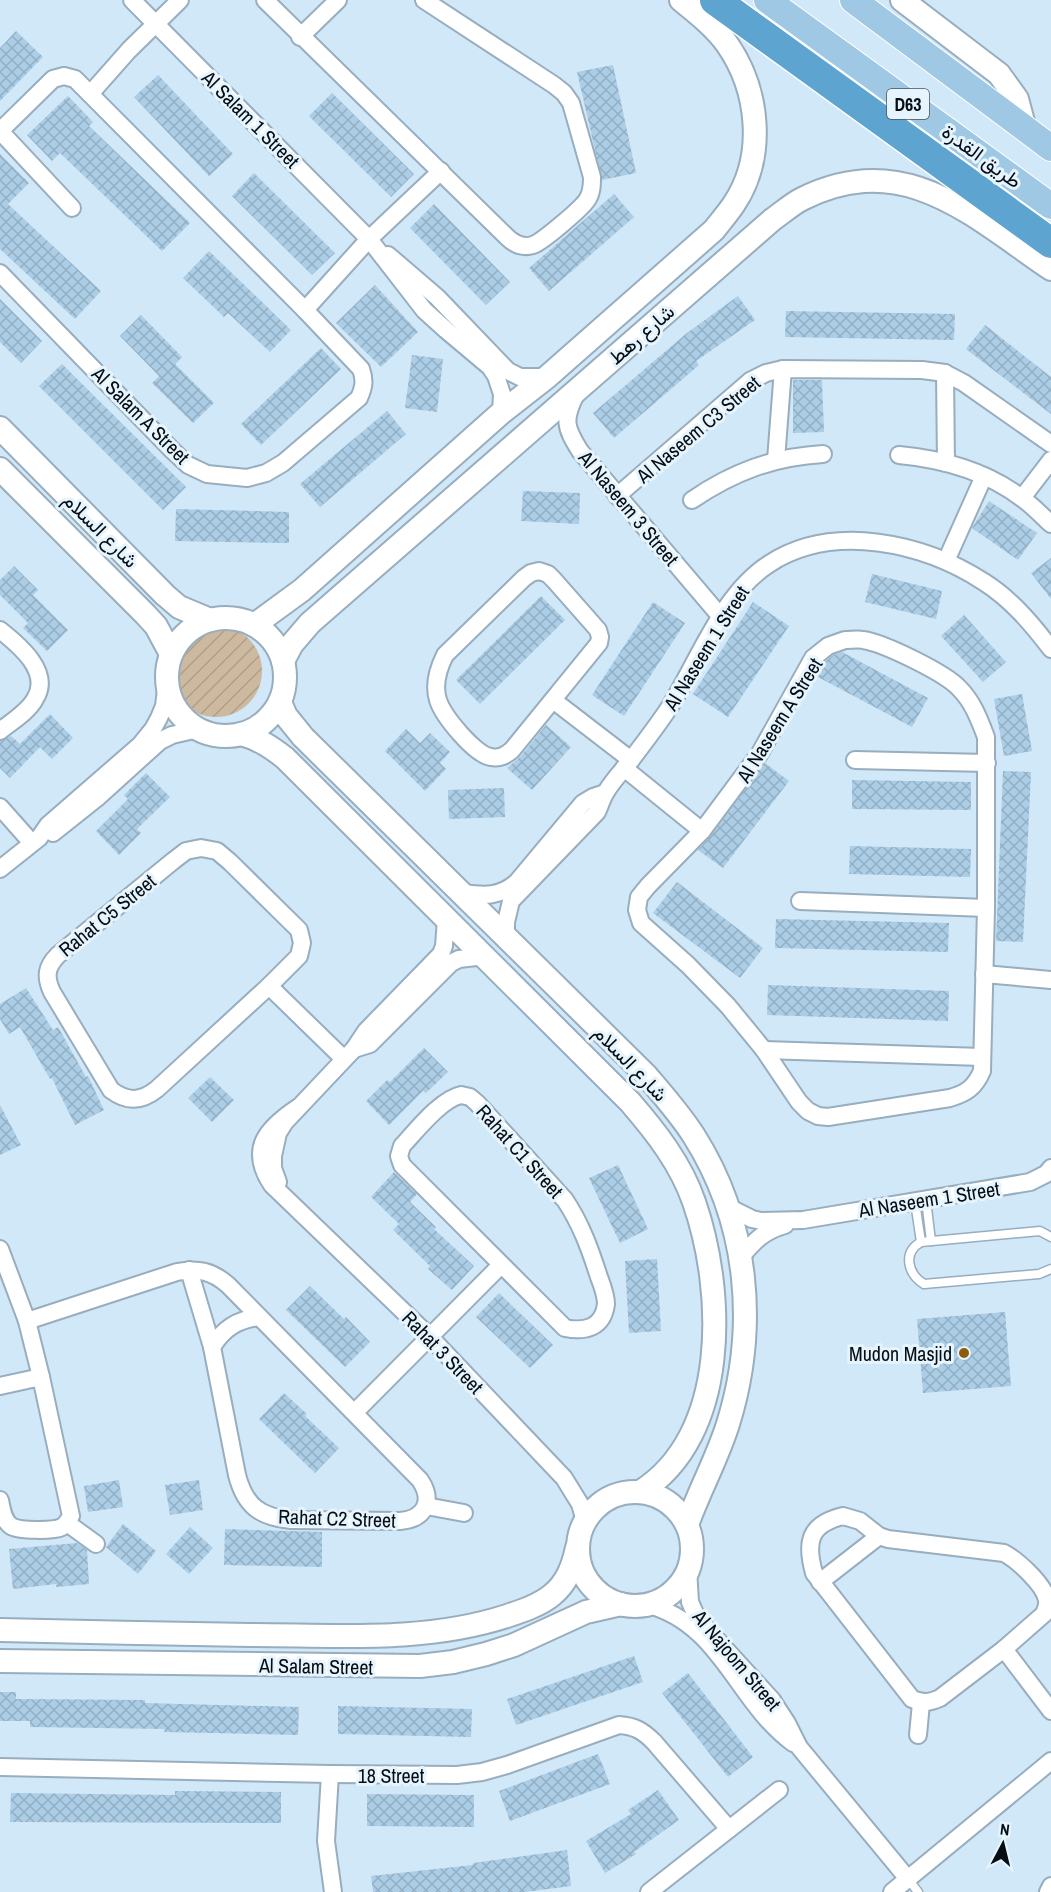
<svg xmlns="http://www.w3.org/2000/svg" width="1051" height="1892" viewBox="0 0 1051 1892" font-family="'Archivo Narrow',Vazirmatn,sans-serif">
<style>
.garden{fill:url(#garden-furrows)}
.building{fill:url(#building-cross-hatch)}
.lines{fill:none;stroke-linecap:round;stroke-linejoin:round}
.lane-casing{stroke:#98adbd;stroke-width:11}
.street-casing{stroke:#98adbd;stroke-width:20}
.secondary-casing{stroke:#98adbd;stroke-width:26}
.primary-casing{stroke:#fff;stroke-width:28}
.highway-casing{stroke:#fff;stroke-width:33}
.lane{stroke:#fff;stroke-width:8}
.street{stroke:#fff;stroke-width:16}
.secondary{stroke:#fff;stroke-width:22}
.primary{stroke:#9ec8e3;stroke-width:26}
.highway{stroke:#5ea4d1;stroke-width:30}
.poi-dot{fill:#8e5c08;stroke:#e6f4fe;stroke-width:2}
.labels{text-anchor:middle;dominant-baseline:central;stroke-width:6;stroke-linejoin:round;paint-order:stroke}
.shield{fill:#e6f4fe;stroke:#49525a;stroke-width:1.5}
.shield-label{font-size:18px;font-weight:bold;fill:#060d13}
.street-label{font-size:20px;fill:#060d13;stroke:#e6f4fe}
.poi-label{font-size:20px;fill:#060d13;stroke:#e6f4fe;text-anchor:end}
</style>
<defs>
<pattern id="garden-furrows" width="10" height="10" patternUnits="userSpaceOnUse" patternTransform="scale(1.5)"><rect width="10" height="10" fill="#cdb9a0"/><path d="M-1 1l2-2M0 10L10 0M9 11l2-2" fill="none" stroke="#af9e89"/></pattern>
<pattern id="building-cross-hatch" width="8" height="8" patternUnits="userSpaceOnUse" patternTransform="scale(1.5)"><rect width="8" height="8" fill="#abcde5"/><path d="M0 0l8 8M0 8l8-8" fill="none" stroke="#92afc4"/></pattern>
</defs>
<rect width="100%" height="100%" fill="#d1e8f9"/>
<circle class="garden" cx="216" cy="671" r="46"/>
<g class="building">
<polygon points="16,31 43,57 0,101 0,48"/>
<polygon points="613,65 636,173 602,180 577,72"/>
<polygon points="158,75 233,154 209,176 134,97"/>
<polygon points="332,93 414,174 391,197 309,116"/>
<polygon points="68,96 93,122 89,126 190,223 162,251 60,153 52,161 27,135"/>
<polygon points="0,154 29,183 8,204 101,291 75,319 0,249"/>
<polygon points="254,173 335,253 312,275 232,196"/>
<polygon points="614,194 634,217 549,291 529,268"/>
<polygon points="434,204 510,282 486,305 410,228"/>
<polygon points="209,251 291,330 270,352 228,313 224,317 183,278"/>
<polygon points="375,285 418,332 381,367 336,323"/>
<polygon points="738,296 755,320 696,361 699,365 614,438 593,413 687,333"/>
<polygon points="0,299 42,341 21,363 0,342"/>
<polygon points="786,311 955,314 954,340 785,337"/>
<polygon points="141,315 182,357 175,364 214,403 193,423 152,383 159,376 120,336"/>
<polygon points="985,325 1051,377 1051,414 966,349"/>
<polygon points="321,348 341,369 261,445 241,424"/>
<polygon points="412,355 443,359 437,412 405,408"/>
<polygon points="62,364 186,487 163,510 39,386"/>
<polygon points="793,380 822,380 824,432 793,433"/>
<polygon points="387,411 406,434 320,507 300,484"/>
<polygon points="523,491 580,493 579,524 521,521"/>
<polygon points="989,501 1037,533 1018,560 972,528"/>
<polygon points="176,509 289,512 289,543 175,541"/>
<polygon points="1051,558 1051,599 1031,573"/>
<polygon points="14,566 38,590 33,595 68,630 47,651 23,628 28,623 0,595 0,580"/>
<polygon points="872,574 942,591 936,619 865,602"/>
<polygon points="541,596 565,620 480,704 456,680"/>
<polygon points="653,602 685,623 624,716 592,695"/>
<polygon points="753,602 789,626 728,717 693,694"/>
<polygon points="964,615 1006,662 983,682 941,636"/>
<polygon points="842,652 928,698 912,727 818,677 826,661 833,655"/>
<polygon points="1022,694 1032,751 1004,756 994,699"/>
<polygon points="50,714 73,738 52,759 40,747 10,778 0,768 0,741 11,736 20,744"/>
<polygon points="546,725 571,747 532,790 507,768 520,757"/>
<polygon points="406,729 420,743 430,733 450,752 440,763 446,769 425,791 385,751"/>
<polygon points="765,763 789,781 723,868 698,850 710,837"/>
<polygon points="1003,771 1031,772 1023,942 996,941"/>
<polygon points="146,773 170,797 137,829 141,833 119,855 96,831 128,799 124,795"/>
<polygon points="852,780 971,782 971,810 852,809"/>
<polygon points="504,788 505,817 449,819 448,790"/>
<polygon points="850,846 971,849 970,877 849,874"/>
<polygon points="677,882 763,948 740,978 653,913"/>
<polygon points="776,919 949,923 948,952 775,948"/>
<polygon points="768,985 949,991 948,1021 767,1015"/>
<polygon points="26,988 53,1030 58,1027 86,1077 88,1076 104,1110 75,1125 52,1078 50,1079 20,1027 9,1034 0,1019 0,1004"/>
<polygon points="424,1048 448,1072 426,1093 423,1091 389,1125 366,1101 387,1080 390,1082"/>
<polygon points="210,1077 234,1100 212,1122 188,1098"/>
<polygon points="0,1105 21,1145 0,1155"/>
<polygon points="618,1165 648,1229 620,1243 589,1178"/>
<polygon points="394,1172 417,1194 410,1202 436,1227 434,1229 474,1266 452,1290 428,1269 430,1266 393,1230 399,1224 371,1197"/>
<polygon points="657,1259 661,1331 629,1333 625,1261"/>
<polygon points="310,1286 344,1319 346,1317 370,1342 345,1367 286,1310"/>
<polygon points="499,1293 553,1345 530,1368 476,1317"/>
<polygon points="1005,1312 1011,1386 923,1393 917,1319"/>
<polygon points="284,1393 307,1414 305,1416 339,1448 315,1473 259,1419"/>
<polygon points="119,1480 123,1507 88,1512 84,1486"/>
<polygon points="199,1480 203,1510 170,1515 165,1485"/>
<polygon points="123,1524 156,1551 138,1574 106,1547"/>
<polygon points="190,1527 213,1548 189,1574 166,1554"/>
<polygon points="225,1529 322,1532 322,1567 224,1565"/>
<polygon points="77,1543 87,1550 89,1584 56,1587 56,1584 13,1589 9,1549"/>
<polygon points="634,1656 643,1682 516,1725 507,1699"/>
<polygon points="688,1673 753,1757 728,1777 662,1693"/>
<polygon points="0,1692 16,1692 16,1699 145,1700 145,1703 299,1707 298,1735 164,1732 165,1729 30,1727 30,1721 0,1721"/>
<polygon points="338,1706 472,1709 471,1737 338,1734"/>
<polygon points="598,1754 610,1784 510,1821 499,1791"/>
<polygon points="658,1790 679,1820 634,1852 636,1854 605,1873 586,1841 631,1814 628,1810"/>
<polygon points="175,1791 281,1792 281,1823 10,1822 11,1793 175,1795"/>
<polygon points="367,1794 474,1795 474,1827 367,1826"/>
<polygon points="567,1850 571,1886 525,1892 373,1892 371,1876 473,1865 473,1863"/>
</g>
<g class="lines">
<g class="lane-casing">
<g id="lane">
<polyline points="926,1200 931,1241"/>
<polyline points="915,1202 921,1242"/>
<path d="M 1051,1237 L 1040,1231 L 921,1242 C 902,1253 908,1274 924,1284 L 1039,1274 L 1051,1269"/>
<polyline points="908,1879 918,1892"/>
</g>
</g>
<g class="street-casing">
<g id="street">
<polyline points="132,0 369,239 424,310 446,330 490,367 496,376 502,394 501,413"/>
<path d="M 265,0 L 507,237 C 514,244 523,248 533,245 C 542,242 581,209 587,200 C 592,193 592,185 592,177 L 571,103 L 564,93 L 554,85 L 424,0"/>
<polyline points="300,37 338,0"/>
<polyline points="91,93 129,50 180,0"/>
<path d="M 0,131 L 53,79 L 64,76 L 75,79 L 305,310 L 361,369 C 365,380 364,387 359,398 L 283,463 L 266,473 L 247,478 L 207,474 L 188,465 L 173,451 L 0,273"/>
<polyline points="0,131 72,208"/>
<polyline points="388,255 437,297 508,371 520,377 547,377"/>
<polyline points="305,310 369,239 441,171"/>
<polyline points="945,373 946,463"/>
<path d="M 576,394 C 563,420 565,427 580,451 L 721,617"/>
<path d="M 899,455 C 942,459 988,472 1023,499 C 1033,506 1042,516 1051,524"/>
<polyline points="776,460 783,369"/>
<polyline points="617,496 750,381 766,373 783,369 922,370 945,373 964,383 1051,444"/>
<polyline points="1022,498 1051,460"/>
<path d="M 692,500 C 733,472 773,457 823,454"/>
<polyline points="946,561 984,476"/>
<path d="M 539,571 L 548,574 L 554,580 L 598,630 L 600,637 L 599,643 L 512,750 C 506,755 500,759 491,757 C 475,755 443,716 438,700 C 433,684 438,669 445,655 L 524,578 L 531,573 Z"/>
<path d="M 0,630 C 19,645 52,672 35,699 C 28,712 11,722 0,731"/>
<path d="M 845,640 C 851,640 858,639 863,640 C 884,643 945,673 959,688 C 973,702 979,719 986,737 L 986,908 L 982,1071 C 975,1087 967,1093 950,1098 L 828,1117 L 818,1116 L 808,1111 L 799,1102 L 764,1050 L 728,1006 L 688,965 L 641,923 L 637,910 L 639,897 L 648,886 L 702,831 L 760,753 L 813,658 L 828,646 Z"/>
<polyline points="553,700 631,760"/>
<polyline points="855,760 987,763"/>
<polyline points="624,768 702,831"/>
<polyline points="0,807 32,843"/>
<polyline points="53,833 97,798 160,741 172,735 198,729"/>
<path d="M 201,848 L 217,851 L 230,862 L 299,930 L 302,943 L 299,956 L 269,986 L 157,1089 C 141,1102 127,1102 111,1090 L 52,992 C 45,977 46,967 58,955 L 173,861 L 186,851 Z"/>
<polyline points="0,869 39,838 48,825 140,745 153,729 159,718 164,706 167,682"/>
<path d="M 463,893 C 485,896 500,897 517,882 L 583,803 L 593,797 L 605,793"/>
<polyline points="800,901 986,908"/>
<path d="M 506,938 L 506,922 L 511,901 L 597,812 C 600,806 602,798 606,792 C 613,780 623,770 631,760 C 644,743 657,726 669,708 C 698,662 722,594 769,564 C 833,522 924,543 984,582 C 1011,599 1032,624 1051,649"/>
<polyline points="984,974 1051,980"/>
<polyline points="269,986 344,1059"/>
<polyline points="354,1049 370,1044 451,963 459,959 485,956"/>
<polyline points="764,1050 982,1057"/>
<path d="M 461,1095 L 470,1097 L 477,1103 L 565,1200 C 581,1224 590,1249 599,1277 C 602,1285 606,1295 606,1304 C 603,1328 585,1332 565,1328 L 402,1165 L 399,1156 L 402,1146 C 416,1131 441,1099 461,1095 Z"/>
<path d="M 297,1108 C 266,1129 248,1149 272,1185 L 430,1337 L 564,1478 L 580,1504 L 585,1521"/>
<polyline points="278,1182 273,1168 273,1156 278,1133 285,1122 354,1049 366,1031 441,954 444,946 446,919"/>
<polyline points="728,1207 752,1219 761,1221 803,1220 1030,1182 1046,1174 1051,1168"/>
<path d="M 0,1249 L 27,1321 L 41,1377 L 71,1516 C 68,1520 67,1524 62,1527 C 54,1531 19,1531 11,1526 C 3,1520 2,1510 0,1500"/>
<path d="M 741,1257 C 755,1240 764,1231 785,1225"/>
<path d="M 27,1321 L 177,1272 C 198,1268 212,1271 228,1285 L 420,1480 C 434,1501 425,1519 400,1521 L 291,1520 C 260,1517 245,1506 237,1475 L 212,1347 L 189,1270"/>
<path d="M 212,1347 C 224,1328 237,1320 259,1317"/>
<polyline points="0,1386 41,1377"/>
<polyline points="355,1412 501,1265"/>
<polyline points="426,1506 464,1513"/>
<path d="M 843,1516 L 860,1521 L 879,1536 L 888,1539 L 1004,1553 C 1017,1560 1044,1584 1047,1600 C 1048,1605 1046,1609 1044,1614 L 1004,1649 L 940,1698 C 929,1703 923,1703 912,1699 L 814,1573 C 805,1541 810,1524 843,1516 Z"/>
<polyline points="67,1523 96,1544"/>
<polyline points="688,1569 690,1602 697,1618 772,1700 787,1723 799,1747 908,1879"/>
<polyline points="820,1582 879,1536"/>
<path d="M 646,1604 C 722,1624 735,1700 793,1743"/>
<polyline points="1004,1649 1051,1711"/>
<polyline points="918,1735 921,1703"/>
<path d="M 0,1767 L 330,1774 L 457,1775 L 482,1772 L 507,1765 L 619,1725 C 635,1726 643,1731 654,1742 L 729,1829"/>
<polyline points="330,1774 326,1841 333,1892"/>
<polyline points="649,1892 779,1790"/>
<polyline points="892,1892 1051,1761"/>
<polyline points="1048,1892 1051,1886"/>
</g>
</g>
<g class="secondary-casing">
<g id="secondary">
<polyline points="902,0 999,74 1017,99 1025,129"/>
<polyline points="0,428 165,595 179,607 210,620"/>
<polyline points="0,469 145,614 156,626 171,654"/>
<circle cx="226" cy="677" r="59"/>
<path d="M 254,625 L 302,590 L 501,413 L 547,377 L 714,230 C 721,221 728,213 734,204 C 766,156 759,90 727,44 C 715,27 697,13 681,0"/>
<path d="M 283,661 L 292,644 L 310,623 L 772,220 C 782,213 792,204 802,199 C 904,148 971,215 1051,269"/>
<path d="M 280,702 L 286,716 L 303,737 L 646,1075 C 663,1095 680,1114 694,1136 C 749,1223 758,1328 728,1424 C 717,1459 699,1491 687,1525"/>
<path d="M 241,734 C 259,739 271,747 285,758 L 630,1102 C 656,1132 681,1164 694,1202 C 725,1291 730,1436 640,1492"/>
<circle cx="635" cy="1549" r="57"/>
<path d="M 0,1630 C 83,1632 167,1634 250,1635 C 336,1635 424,1643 507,1616 C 522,1611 540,1605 552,1595 C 567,1583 573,1566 577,1548"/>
<polyline points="0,1661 420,1666 453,1662 486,1654 514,1645 586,1612 621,1604"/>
</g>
</g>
<g class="primary-casing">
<g id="primary">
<polyline points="767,0 1051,206"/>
<polyline points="853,0 1051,148"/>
</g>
</g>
<g class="highway-casing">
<polyline id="highway" points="715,0 1051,243"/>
</g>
<use href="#lane" class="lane"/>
<use href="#street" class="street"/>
<use href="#secondary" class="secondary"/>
<use href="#primary" class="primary"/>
<use href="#highway" class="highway"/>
</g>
<circle class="poi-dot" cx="964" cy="1353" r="6"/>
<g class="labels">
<rect class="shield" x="887" y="89" width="42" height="30" rx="4.5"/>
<g class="shield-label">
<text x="908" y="104">D63</text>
</g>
<g class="street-label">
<text transform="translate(251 119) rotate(45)">Al Salam 1 Street</text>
<text transform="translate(982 156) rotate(36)">طريق القدرة</text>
<text transform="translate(641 334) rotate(-41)">شارع رهط</text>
<text transform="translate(141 415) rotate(45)">Al Salam A Street</text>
<text transform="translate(698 429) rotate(-40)">Al Naseem C3 Street</text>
<text transform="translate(629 508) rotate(50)">Al Naseem 3 Street</text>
<text transform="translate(101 530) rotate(45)">شارع السلام</text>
<text transform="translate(706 648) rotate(-58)">Al Naseem 1 Street</text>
<text transform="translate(779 720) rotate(-58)">Al Naseem A Street</text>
<text transform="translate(107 915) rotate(-39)">Rahat C5 Street</text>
<text transform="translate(631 1063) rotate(46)">شارع السلام</text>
<text transform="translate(520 1151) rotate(48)">Rahat C1 Street</text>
<text transform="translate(929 1199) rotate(-9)">Al Naseem 1 Street</text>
<text transform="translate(443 1352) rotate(46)">Rahat 3 Street</text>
<text transform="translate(337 1518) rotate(2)">Rahat C2 Street</text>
<text transform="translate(737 1660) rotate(50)">Al Najoom Street</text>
<text transform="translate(316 1666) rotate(1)">Al Salam Street</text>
<text x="391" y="1775">18 Street</text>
</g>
<g class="poi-label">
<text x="952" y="1353">Mudon Masjid</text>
</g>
</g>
<g transform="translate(1003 1844) rotate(7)" stroke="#e6f4fe" stroke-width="4.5" paint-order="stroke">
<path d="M0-4.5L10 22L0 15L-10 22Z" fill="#060d13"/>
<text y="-9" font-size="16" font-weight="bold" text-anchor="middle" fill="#060d13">N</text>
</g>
</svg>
